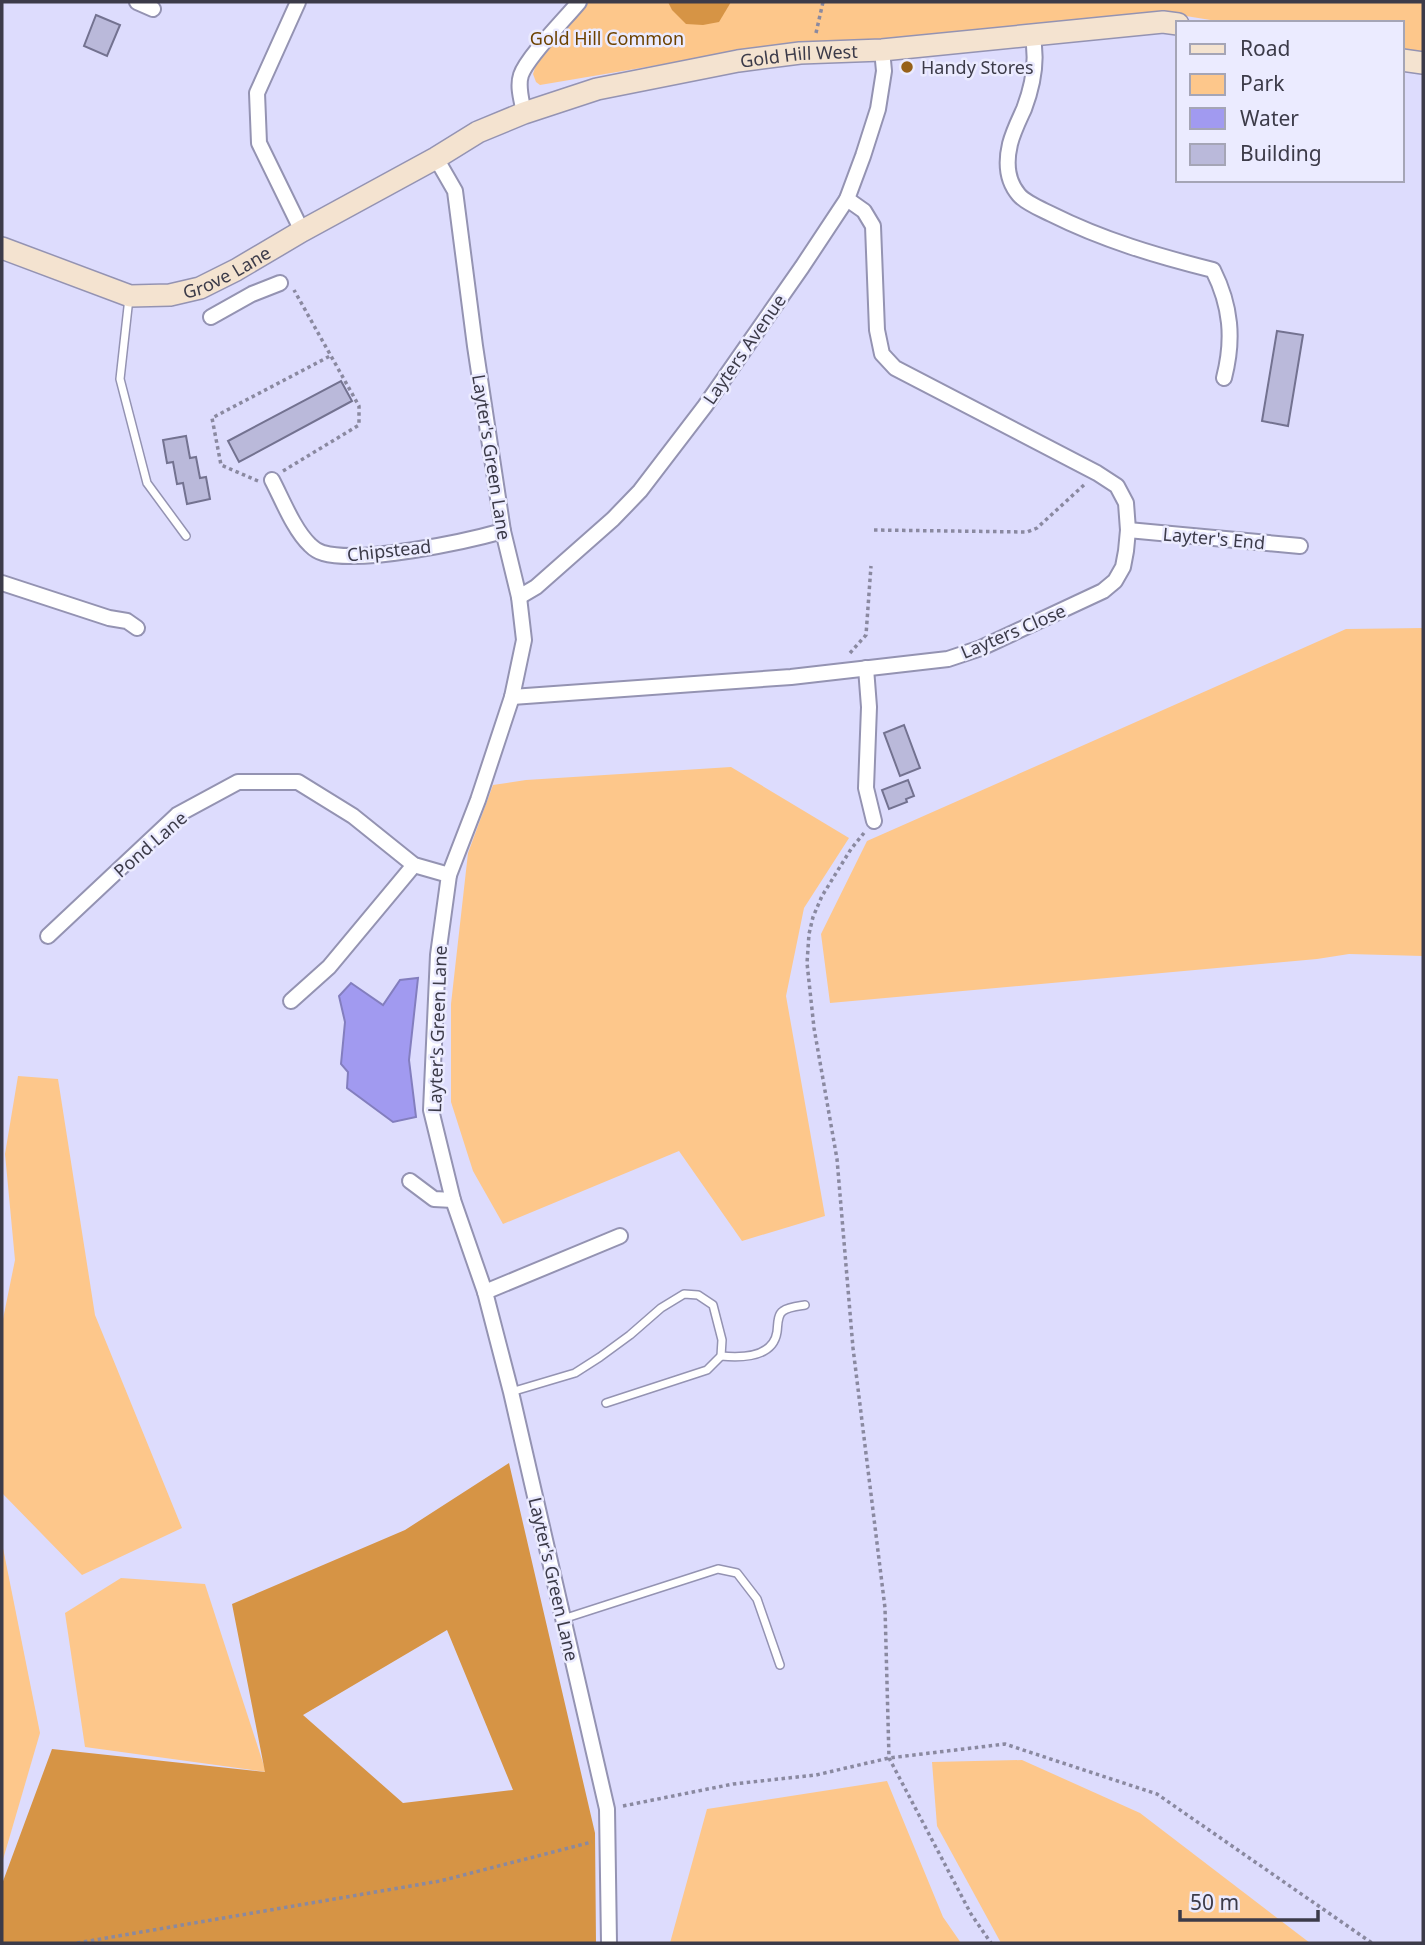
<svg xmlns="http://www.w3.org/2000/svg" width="1425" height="1945" viewBox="0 0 1425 1945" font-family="'Noto Sans',sans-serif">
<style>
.green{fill:#fdc78b}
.forest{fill:#d69445;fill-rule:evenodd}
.water{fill:#a19af0;stroke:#837ebe;stroke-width:2}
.building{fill:#bab9da;stroke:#737290;stroke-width:2}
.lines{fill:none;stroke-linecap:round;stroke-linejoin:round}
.lane-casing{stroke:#9493b2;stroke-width:10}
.street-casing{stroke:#9493b2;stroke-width:18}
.secondary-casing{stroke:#9493b2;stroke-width:24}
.path{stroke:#8a89a0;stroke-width:3.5;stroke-dasharray:3.5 3.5;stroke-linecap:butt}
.lane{stroke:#fff;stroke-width:7}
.street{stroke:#fff;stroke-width:14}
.secondary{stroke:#f4e3d0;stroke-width:21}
.poi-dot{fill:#976119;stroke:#ebebff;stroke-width:2.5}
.labels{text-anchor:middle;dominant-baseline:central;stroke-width:5;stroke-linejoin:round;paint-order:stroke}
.park-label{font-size:18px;fill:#6d4200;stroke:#ebebff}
.street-label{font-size:18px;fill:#3c3b49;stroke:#ebebff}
.poi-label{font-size:18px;fill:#3c3b49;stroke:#ebebff;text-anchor:start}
</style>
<rect width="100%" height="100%" fill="#dddcfd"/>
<g class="green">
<polygon points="589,2 1423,2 1423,54 1402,50 1402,23 1229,23 1186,16 1133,15 890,39 814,43 741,51 540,85 536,82 533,74 536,65"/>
<polygon points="1423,628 1423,956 1349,954 1317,959 830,1003 821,934 867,841 1346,629"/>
<polygon points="731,767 849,838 804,908 786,996 825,1216 742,1241 679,1151 503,1224 473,1171 451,1102 451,1004 468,853 493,785 526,780"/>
<polygon points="18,1076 58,1079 95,1315 182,1528 82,1575 2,1493 2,1324 15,1260 5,1154"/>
<polygon points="2,1543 40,1733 2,1863"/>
<polygon points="121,1578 205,1584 266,1772 85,1747 65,1613"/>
<polygon points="1022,1760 1140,1813 1310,1943 1001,1943 937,1826 932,1762"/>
<polygon points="887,1781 943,1917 961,1943 670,1943 707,1809"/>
</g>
<g class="forest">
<polygon points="668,2 731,2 719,22 703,25 686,24 672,10"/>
<path d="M 509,1463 L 595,1833 L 596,1943 L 2,1943 L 2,1884 L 52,1749 L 265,1772 L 232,1604 L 405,1530 ZM 447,1630 L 513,1790 L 403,1803 L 303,1715 Z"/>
</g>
<polygon class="water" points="418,978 409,1060 416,1117 393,1122 347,1088 348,1072 341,1064 345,1022 339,996 351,983 383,1005 400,980"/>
<g class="building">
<polygon points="96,15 120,25 107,56 84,46"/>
<polygon points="1277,331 1303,335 1288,426 1262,421"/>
<polygon points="341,381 352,401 239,462 228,441"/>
<polygon points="186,436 190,458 196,457 200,478 206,477 210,499 187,504 183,483 177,484 173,462 167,463 163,440"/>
<polygon points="904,725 920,768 900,776 884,733"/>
<polygon points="908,780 914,796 906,799 907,802 889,809 882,790"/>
</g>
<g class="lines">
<g class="lane-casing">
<g id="lane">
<polyline points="129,298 120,379 147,483 186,536"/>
<path d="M 721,1356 C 742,1358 773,1358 777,1332 C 778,1325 777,1315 783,1311 C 788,1307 799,1306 805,1305"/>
<polyline points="511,1392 575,1373 600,1357 630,1335 661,1308 684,1294 698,1295 713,1305 722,1340 721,1356 707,1370 606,1403"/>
<polyline points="563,1619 718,1569 737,1573 757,1599 780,1665"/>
</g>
</g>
<g class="street-casing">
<g id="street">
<polyline points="137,2 153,9"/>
<polyline points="298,2 257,93 259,143 302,231"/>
<path d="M 1032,35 C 1038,59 1033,85 1024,109 C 1019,120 1013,132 1010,144 C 1006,161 1006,180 1019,195 C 1026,203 1041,209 1051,214 C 1103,240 1157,256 1213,270 C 1231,306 1234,339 1224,378"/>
<path d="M 524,113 C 522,101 517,87 521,75 C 527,57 566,18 579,2"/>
<polyline points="436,158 455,191 475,346 503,531 519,597 524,640 512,697 478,800 449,875 438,955 431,1110 453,1200 485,1292 511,1392 607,1809 609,1943"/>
<polyline points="211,317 252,294 280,283"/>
<path d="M 272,480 C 282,499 294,530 310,545 C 313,548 319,552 323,553 C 361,564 464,542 503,531"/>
<polyline points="1128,530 1300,546"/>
<polyline points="2,583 109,618 127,621 137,628"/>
<polyline points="519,597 536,587 613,519 640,491 705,406 802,267 847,199 863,156 878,109 884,71 882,50"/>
<polyline points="866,668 869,707 866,788 874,821"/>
<polyline points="512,697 791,677 948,659 981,648 1103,591 1115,581 1123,567 1126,551 1128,530 1126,503 1117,486 1097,473 895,368 882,354 877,330 873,226 864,211 847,199"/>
<polyline points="48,936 177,815 238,782 298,782 353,816 414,865 449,875"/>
<polyline points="291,1001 329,967 414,865"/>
<polyline points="410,1181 434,1199 453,1200"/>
<polyline points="485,1292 620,1236"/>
</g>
</g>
<g class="secondary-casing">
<g id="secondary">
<polyline points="1402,60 1423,63"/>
<path id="s1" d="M 2,248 L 130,296 L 170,295 L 200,288 L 236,270 L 302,231 L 436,158 L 478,132 L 524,113 L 597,89 L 738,61 L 800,53 L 882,50 L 1163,22 L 1178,24"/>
</g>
</g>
<g class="path">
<polyline points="816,33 823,2"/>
<polyline points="283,471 359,425 359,406 294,290"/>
<polyline points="258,481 221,465 212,418 330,356"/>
<polyline points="874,530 1027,532 1037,528 1085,484"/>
<polyline points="850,653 866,635 871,566"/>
<polyline points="864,833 851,849 822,896 813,917 809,934 807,963 814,1028 837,1159 853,1348 885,1608 889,1758 971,1914 991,1943"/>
<polyline points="623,1806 733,1784 816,1775 889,1758 1005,1744 1157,1794 1372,1943"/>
<polyline points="77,1943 440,1881 592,1842"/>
</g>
<use href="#lane" class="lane"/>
<use href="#street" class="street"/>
<use href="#secondary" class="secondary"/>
</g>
<circle class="poi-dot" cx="907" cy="67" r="7"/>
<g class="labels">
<g class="park-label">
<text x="607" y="38">Gold Hill Common</text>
</g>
<g class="street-label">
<text stroke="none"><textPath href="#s1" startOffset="858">Gold Hill West</textPath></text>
<text stroke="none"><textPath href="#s1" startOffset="238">Grove Lane</textPath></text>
<text transform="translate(744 349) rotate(-55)">Layters Avenue</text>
<text transform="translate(492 457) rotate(81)">Layter's Green Lane</text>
<text transform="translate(1214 538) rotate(5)">Layter's End</text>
<text transform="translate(389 550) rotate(-6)">Chipstead</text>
<text transform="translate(1013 631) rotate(-23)">Layters Close</text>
<text transform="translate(150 844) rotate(-41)">Pond Lane</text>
<text transform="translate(437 1029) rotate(-88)">Layter's Green Lane</text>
<text transform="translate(554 1579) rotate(77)">Layter's Green Lane</text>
</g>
<g class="poi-label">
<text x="921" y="67">Handy Stores</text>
</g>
</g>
<rect width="1425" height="1945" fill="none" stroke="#3c3b49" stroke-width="7"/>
<rect x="1176" y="21" width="228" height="161" fill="#ebebff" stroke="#a5a5b6" stroke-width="2"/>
<rect x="1190" y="44" width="35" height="10" fill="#f4e3d0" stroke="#a5a5b6" stroke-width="2"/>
<text x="1240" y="56" font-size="21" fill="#3c3b49">Road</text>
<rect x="1190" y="74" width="35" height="21" fill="#fdc78b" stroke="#a5a5b6" stroke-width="2"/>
<text x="1240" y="91" font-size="21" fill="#3c3b49">Park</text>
<rect x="1190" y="108" width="35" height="21" fill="#a19af0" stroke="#a5a5b6" stroke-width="2"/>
<text x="1240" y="126" font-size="21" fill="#3c3b49">Water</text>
<rect x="1190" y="144" width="35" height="21" fill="#bab9da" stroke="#a5a5b6" stroke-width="2"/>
<text x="1240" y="161" font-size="21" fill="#3c3b49">Building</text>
<path d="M1180 1910v10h138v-10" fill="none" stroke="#3c3b49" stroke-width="3.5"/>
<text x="1190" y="1910" font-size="21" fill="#3c3b49" stroke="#ebebff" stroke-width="5" paint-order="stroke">50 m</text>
</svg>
